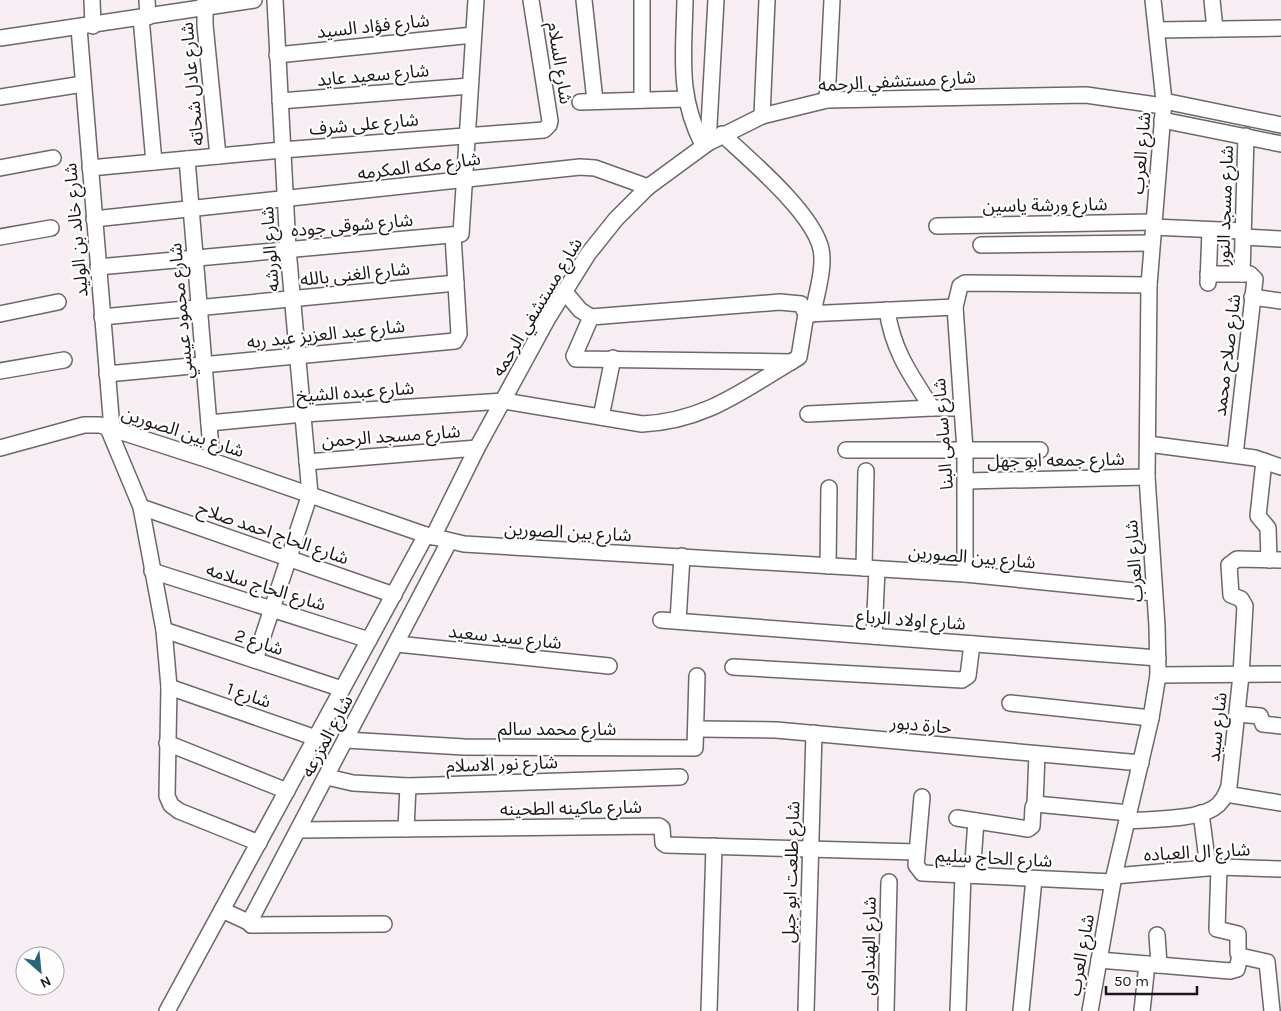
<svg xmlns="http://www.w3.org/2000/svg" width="1281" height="1011" viewBox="0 0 1281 1011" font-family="Karla,'Noto Sans Arabic',sans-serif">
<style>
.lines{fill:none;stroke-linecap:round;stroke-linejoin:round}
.minor-casing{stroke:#6d666b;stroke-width:18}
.minor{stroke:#fff;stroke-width:15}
.labels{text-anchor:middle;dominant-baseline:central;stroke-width:4.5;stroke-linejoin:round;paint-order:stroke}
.street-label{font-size:18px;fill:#191618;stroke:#fefefe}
</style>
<rect width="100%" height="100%" fill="#f7eef4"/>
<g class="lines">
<g class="minor-casing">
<g id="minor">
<polyline points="92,0 93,26"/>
<polyline points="147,0 148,17"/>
<polyline points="205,0 205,25 218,156"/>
<polyline points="584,0 595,101"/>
<path d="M 685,0 C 684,55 677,95 703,145"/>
<polyline points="1212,0 1215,29"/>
<polyline points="141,18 154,162"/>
<polyline points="79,28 112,429"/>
<polyline points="1157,30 1281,28"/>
<polyline points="0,38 254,0"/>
<polyline points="277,55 473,35"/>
<polyline points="0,97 83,84"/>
<polyline points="642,100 642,0"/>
<polyline points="827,100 832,0"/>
<polyline points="280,101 470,86"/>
<polyline points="1164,101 1281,125"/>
<polyline points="580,102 685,99"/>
<polyline points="762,116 767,0"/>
<polyline points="1162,120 1281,144"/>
<path d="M 722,134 C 750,160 813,213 821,249 C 825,269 816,294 813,314"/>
<polyline points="708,143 716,0"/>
<polyline points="187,159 212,461"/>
<polyline points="0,168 53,158"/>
<polyline points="90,168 282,150 544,130 549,125 550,121 531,0"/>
<polyline points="94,219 580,167 595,168 648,187"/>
<polyline points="937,226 1154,222"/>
<polyline points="1153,227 1243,231"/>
<polyline points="0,237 51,228"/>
<polyline points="1243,237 1281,239"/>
<polyline points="981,245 1152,243"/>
<polyline points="98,267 461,234 476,0"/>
<polyline points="1208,274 1250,274 1255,279 1235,455"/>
<polyline points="1242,274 1246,136"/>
<polyline points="1208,283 1210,230"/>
<polyline points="565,292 580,310 591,317 780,302 801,304 806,314 799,357 791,362 576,359 574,356 591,317"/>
<polyline points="1252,297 1281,301"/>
<path d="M 887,310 C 893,351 910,374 932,408 L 961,408"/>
<polyline points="0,314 58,302"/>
<polyline points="806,314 955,307"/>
<polyline points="102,317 456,283"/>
<polyline points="0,371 64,360"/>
<polyline points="107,374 455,341 459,334 453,235"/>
<polyline points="808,414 932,408"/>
<polyline points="601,417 613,358"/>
<path d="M 209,423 L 304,414 L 504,401 L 642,424 C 704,421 740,392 791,362"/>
<polyline points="108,428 141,507 164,630 169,687 167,796 171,805 179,811 259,843"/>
<polyline points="1148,444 1255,458 1281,467"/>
<polyline points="0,448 84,425 100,425 212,461 426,535 464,544 965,574 1154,593"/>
<polyline points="846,450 1040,450"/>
<polyline points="1264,461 1258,516 1268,528 1269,560"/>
<polyline points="307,462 477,448"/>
<polyline points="966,481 1147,477"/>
<polyline points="141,507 394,595"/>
<polyline points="433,537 477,448 548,318 588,254 616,219 648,187 708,143 762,116 827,100 1086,95 1163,106"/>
<polyline points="828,566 829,488"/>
<polyline points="864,568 866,471"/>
<polyline points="152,571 369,640"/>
<polyline points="965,574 965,450 955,307 960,286 965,283 1149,285"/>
<polyline points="661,620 1158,658"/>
<polyline points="678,621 682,556"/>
<polyline points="164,630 342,689"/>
<polyline points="874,636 877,569"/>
<polyline points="397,644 609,666"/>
<polyline points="255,660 310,494 288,249 275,0"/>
<polyline points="733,667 962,680 968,676 972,644"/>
<polyline points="1158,675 1281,674"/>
<polyline points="169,687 316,738"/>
<polyline points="1010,703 1151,718"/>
<polyline points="1238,714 1260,716 1263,724 1281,726"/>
<polyline points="697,729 776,730 1141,763"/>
<polyline points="346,740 464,747 695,748 697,676"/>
<polyline points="167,743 287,791"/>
<polyline points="327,777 353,783 408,786 680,777"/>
<polyline points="1226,794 1281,803"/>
<polyline points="922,797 916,865 922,873 1113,882"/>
<polyline points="1035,805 1037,754"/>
<polyline points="1201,813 1208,867"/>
<polyline points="957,818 1028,829 1032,826 1033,807 1036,804 1129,813"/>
<path d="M 1128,821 C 1150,819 1195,820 1214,808 C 1222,803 1226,795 1229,786 L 1241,675 L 1245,606 L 1241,599 L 1231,595 L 1229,565 L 1237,559 L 1281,560"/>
<polyline points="406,829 408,786"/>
<polyline points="299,830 659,826 662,828 663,843 666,845 917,852"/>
<polyline points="1219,867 1217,929 1238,934 1238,953 1240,956 1267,962 1272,1011"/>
<polyline points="972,875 976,821"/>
<polyline points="1114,876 1219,867 1281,869"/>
<polyline points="222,910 246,921 251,919 449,542"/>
<polyline points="248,921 251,925 384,924"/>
<polyline points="1157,935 1159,965"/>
<polyline points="1099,960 1230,971 1237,969 1240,956"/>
<polyline points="167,1011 426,535"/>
<polyline points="709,1011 714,846"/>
<polyline points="806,1011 814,733"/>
<polyline points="886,1011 889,882"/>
<polyline points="958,1011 963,875"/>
<polyline points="1021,1011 1034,879"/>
<polyline points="1090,1011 1114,876 1151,718 1158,675 1157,626 1147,477 1149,285 1164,101 1153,0"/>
<polyline points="1142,1011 1147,964"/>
</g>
</g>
<use href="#minor" class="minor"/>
</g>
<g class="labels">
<g class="street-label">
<text transform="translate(373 26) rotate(-6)">شارع فؤاد السيد</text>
<text transform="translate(560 63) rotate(81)">شارع السلام</text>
<text transform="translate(373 75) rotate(-5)">شارع سعيد عايد</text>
<text transform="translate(897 81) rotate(-3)">شارع مستشفي الرحمه</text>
<text transform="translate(192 84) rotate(-95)">شارع عادل شحاته</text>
<text transform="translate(364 124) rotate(-5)">شارع على شرف</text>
<text transform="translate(1141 153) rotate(-85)">شارع العرب</text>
<text transform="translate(419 166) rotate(-7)">شارع مكه المكرمه</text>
<text transform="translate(1045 205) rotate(-1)">شارع ورشة ياسين</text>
<text transform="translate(1225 205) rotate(-88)">شارع مسجد النور</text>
<text transform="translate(352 225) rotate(-5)">شارع شوقى جوده</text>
<text transform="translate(76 230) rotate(-95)">شارع خالد بن الوليد</text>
<text transform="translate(270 249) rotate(-94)">شارع الورشه</text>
<text transform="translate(355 274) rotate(-6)">شارع الغنى بالله</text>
<text transform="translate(537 307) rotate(-59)">شارع مستشفي الرحمه</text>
<text transform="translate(181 311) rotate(-95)">شارع محمود عيسي</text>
<text transform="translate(326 334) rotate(-6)">شارع عبد العزيز عبد ربه</text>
<text transform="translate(1227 355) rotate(-83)">شارع صلاح محمد</text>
<text transform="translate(355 392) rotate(-4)">شارع عبده الشيخ</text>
<text transform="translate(183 432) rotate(18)">شارع بين الصورين</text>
<text transform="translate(943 434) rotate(-94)">شارع سامى البنا</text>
<text transform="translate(391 436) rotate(-4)">شارع مسجد الرحمن</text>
<text transform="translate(1056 460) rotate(-1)">شارع جمعه ابو جهل</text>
<text transform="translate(568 532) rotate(3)">شارع بين الصورين</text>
<text transform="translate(273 533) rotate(19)">شارع الحاج احمد صلاح</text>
<text transform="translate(972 557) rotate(5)">شارع بين الصورين</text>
<text transform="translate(1134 561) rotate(-94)">شارع العرب</text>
<text transform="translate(266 587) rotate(17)">شارع الحاج سلامه</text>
<text transform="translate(911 620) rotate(4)">شارع اولاد الرباع</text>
<text transform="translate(505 637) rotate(6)">شارع سيد سعيد</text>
<text transform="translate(259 642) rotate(18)">شارع 2</text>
<text transform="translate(249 695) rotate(19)">شارع 1</text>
<text transform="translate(921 725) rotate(5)">حارة دبور</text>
<text transform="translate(1217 727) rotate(-84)">شارع سيد</text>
<text x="557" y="729">شارع محمد سالم</text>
<text transform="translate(327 736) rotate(-62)">شارع المزرعه</text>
<text transform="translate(502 764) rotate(-2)">شارع نور الاسلام</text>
<text transform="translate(571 808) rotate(-1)">شارع ماكينه الطحينه</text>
<text transform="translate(1197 852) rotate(-3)">شارع ال العياده</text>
<text transform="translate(994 858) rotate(3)">شارع الحاج سليم</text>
<text transform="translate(791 872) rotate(-88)">شارع طلعت ابو جبل</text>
<text transform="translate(869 946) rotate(-89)">شارع الهنداوى</text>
<text transform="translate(1081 955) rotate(-80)">شارع العرب</text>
</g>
</g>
<g transform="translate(40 971) rotate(153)"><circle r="24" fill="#fefefe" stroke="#a2a1a2"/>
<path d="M0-4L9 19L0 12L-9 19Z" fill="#27677b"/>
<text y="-8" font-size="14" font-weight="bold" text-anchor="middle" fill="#191618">N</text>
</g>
<path d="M1106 986v8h91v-8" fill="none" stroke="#191618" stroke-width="2.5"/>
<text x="1114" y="986" font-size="15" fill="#191618" stroke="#fefefe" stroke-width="4" paint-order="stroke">50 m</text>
</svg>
